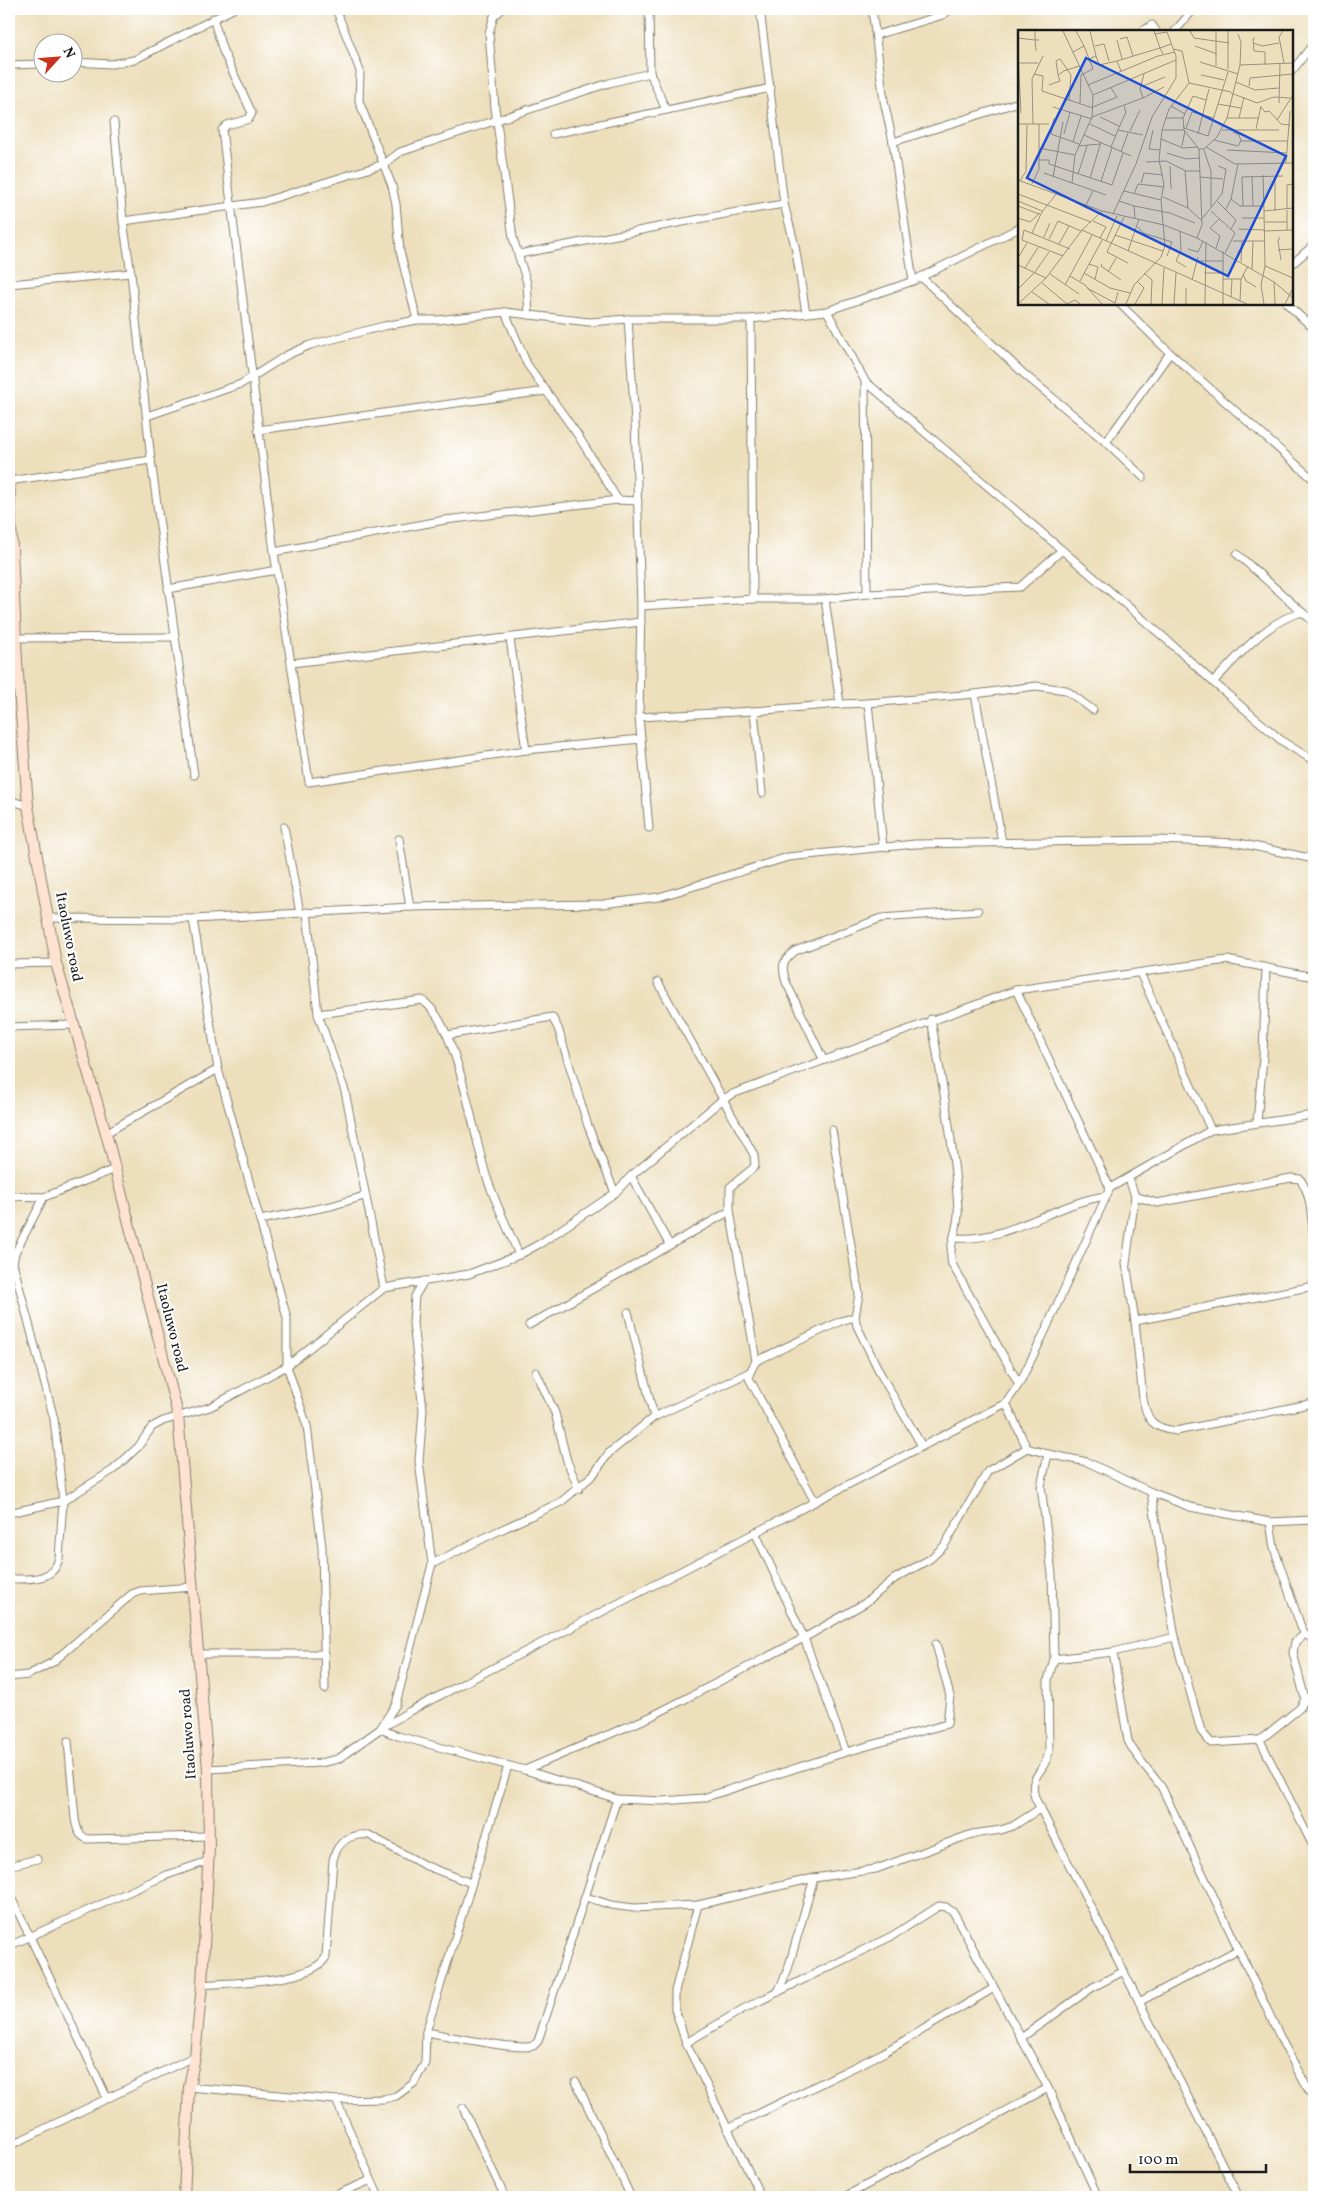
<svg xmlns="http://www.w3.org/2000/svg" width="1323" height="2206" viewBox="0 0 1323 2206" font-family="Vollkorn,serif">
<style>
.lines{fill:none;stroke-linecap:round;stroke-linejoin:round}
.street-casing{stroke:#847e6c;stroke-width:9}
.secondary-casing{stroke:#847e6c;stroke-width:12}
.street{stroke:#fff;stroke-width:7}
.secondary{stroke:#fee3d2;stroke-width:10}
.labels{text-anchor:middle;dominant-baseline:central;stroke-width:4;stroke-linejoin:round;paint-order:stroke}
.street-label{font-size:15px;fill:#1c1c1c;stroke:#fff}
.inset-road{fill:none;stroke:#99917c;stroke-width:1}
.view{fill:#1d4ed8;fill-opacity:0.15;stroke:#1d4ed8;stroke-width:2.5}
.inset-edge{fill:none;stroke:#1c1c1c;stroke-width:2.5}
</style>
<rect width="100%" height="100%" fill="#fff"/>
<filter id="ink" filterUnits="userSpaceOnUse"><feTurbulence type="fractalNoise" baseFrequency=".02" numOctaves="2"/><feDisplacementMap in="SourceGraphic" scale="10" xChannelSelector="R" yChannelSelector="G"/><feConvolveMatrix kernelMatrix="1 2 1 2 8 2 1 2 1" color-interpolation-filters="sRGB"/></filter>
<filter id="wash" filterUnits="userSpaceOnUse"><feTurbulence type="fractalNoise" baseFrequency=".0096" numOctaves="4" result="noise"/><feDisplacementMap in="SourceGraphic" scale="20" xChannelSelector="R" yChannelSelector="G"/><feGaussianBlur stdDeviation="1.12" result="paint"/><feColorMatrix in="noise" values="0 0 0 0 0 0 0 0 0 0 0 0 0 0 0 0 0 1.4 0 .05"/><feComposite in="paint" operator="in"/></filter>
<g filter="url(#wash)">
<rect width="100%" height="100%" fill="#eddfbc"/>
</g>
<g filter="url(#ink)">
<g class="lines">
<g class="street-casing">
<g id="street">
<polyline points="336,9 360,71 359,101 392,186 396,204 400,251 417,320"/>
<polyline points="502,9 494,16 489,33 495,108 513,238 527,283 529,315"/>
<polyline points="649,9 650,73 666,110"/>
<polyline points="760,9 784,204 795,246 806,313"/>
<polyline points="872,9 884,101 893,142 913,281"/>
<polyline points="213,18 223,51 252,113 249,119 227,125 222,130 274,552 309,782 526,750 641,739"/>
<polyline points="1143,31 1152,25 1156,31"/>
<polyline points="1175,31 1194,9"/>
<polyline points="876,35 943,15 951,9"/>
<polyline points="72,62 112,64 134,60 233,9"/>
<polyline points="9,65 42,64"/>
<polyline points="1292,71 1314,43"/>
<polyline points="114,122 123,221 131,273 151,460 194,775"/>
<polyline points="553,134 771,88"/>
<polyline points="893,142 1019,102"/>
<polyline points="123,221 262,202 384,164 400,152 609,83 650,73"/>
<path d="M 519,254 C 607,238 695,218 784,204"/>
<polyline points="1292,264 1314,245"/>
<polyline points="921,277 1024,374 1106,442 1170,353"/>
<polyline points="9,284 131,273"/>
<polyline points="1120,304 1170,353 1314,480"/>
<polyline points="1287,304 1314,329"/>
<polyline points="827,311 865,381 1167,640 1213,682"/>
<polyline points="505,312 527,364 577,434 618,500"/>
<polyline points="628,319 635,421 641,606 639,717 649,828"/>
<polyline points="751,319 753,599"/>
<polyline points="865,381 867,594"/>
<polyline points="147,416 241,384 287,355 310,345 384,326 417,320 438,320 505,312 589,322 628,319 751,319 827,311 913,281 1019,228"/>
<polyline points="258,430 546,391"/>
<polyline points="1106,442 1143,477"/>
<polyline points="9,481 151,460"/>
<polyline points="274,552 445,520 618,500 638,501"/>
<polyline points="1237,554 1302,612"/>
<polyline points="168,589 277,570"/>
<polyline points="825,599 867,594 1020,587 1062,550"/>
<polyline points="641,606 753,599 825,599 840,704 868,703 883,847"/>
<path d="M 1314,622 L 1302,612 C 1265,622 1239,656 1213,682 L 1282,741 L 1314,761"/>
<polyline points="17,638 174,637"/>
<polyline points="510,639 526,750"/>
<polyline points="292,663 641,622"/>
<polyline points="975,694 1002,842"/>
<polyline points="868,703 975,694 1036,686 1066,690 1093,710"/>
<polyline points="754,711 762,793"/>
<polyline points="639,717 754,711 840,704"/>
<polyline points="9,800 28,806"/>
<polyline points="284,827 300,913"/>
<polyline points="399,839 410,907"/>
<polyline points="307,912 318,1014 345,1091 384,1288"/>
<polyline points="48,918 193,919 410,907 602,904 659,897 788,857 915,844 1158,840 1239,843 1314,859"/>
<polyline points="193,919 218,1069"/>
<polyline points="9,964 56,963"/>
<polyline points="1140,973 1211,1130"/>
<polyline points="1312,976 1314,958"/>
<polyline points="658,982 754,1155 755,1166 752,1169 730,1187 730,1211 756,1361 750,1372 749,1378 815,1502"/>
<polyline points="1016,990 1110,1188"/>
<path d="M 318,1014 L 422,1000 C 459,1024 473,1139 488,1181 C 497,1206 509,1231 519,1255"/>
<path d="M 931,1019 C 942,1082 954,1145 958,1208 C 960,1228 947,1245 952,1264 L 1019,1384"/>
<polyline points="9,1027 73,1025"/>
<polyline points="448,1035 552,1017 558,1028 588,1126 615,1193"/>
<path d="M 823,1059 L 786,982 C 781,965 782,962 795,951 L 881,918 L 978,911"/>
<polyline points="1257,1122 1263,1058 1266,967"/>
<polyline points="832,1130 859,1294 855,1317 857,1326 881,1375 922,1446"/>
<polyline points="106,1133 218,1069 287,1318 287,1366 307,1426 322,1547 325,1689"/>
<polyline points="631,1176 669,1244"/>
<path d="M 1129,1179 L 1135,1196 L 1126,1263 L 1135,1321 L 1143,1399 C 1147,1421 1153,1428 1176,1431 L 1314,1403"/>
<polyline points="9,1196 44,1197 115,1169"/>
<path d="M 1135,1196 L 1157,1203 L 1291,1178 L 1300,1179 C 1312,1195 1311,1219 1314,1238"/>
<polyline points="260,1220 331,1206 364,1196"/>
<path d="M 955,1238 C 1009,1242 1055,1203 1106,1196"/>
<polyline points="424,1281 415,1296 413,1323 423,1410 419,1461 432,1564 396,1704 380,1729 398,1736 525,1770 617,1799 662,1801 703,1798 846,1752 947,1724 950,1696 936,1644"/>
<polyline points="628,1312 654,1417"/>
<polyline points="1135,1321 1314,1286"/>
<polyline points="529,1325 730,1211"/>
<polyline points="756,1361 841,1321 855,1317"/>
<polyline points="536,1372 555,1413 567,1461 579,1489"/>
<polyline points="1006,1403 1019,1384 1041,1340 1110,1188 1211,1130 1314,1115"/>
<path d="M 1048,1454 L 1041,1486 L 1052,1574 L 1054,1659 L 1048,1680 L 1049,1752 C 1045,1773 1028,1774 1035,1798 L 1239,2197"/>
<polyline points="1151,1492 1175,1637 1201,1731 1211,1743 1260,1740"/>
<polyline points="9,1513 63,1501 113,1470 138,1447 152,1427 163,1421 210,1407 287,1366 384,1288 469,1274 519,1255 541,1243 615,1193 631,1176 723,1099 735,1093 1016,990 1227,960 1314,977"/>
<polyline points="1270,1522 1274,1548 1301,1627 1305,1634 1314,1640"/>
<polyline points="755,1532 804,1638 846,1752"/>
<polyline points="432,1564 496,1532 561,1502 593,1475 609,1453 654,1417 750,1372"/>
<path d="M 9,1579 C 28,1579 54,1582 59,1558 L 63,1501 L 54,1419 L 13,1263 L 15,1253 L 44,1197"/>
<polyline points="1305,1634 1295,1642 1293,1653 1305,1699 1300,1708 1260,1740 1314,1848"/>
<path d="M 1113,1652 L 1128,1741 C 1137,1759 1151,1772 1162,1788 L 1284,2045 L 1314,2100"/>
<polyline points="197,1654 325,1654"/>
<polyline points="1054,1659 1113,1652 1175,1637"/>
<polyline points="9,1677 28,1675 53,1662 132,1594 140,1591 193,1587"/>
<path d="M 68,1741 L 75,1819 C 77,1829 78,1835 87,1839 L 208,1836"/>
<polyline points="208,1769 320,1763 338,1759 380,1729 410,1711 1006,1403 1027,1448 1048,1454 1087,1462 1151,1492 1190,1507 1270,1522 1314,1520"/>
<polyline points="525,1770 650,1717 804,1638 865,1603 894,1579 930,1559 944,1546 988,1471 1027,1448"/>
<polyline points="9,1866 37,1859"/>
<polyline points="9,1893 107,2098"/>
<polyline points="586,1897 611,1905 634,1908 698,1905 814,1878 876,1869 972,1834 1001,1830 1013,1826 1041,1808"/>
<polyline points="698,1905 675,1991 675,2009 686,2043 761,2197"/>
<polyline points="9,1946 164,1876 208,1861"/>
<path d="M 202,1985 C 231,1982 312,1983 326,1957 L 333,1860 C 337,1842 350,1833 369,1835 L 424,1865 L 471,1883"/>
<polyline points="778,1992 788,1969 814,1878"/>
<polyline points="1139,2002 1239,1949"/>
<path d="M 426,2032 C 444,2035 518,2051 533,2046 C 535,2045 536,2043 538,2041 L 617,1799"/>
<polyline points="1021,2038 1093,1987 1124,1971"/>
<polyline points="686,2043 743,2009 892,1936 939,1906 946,1907 954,1913 1048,2088 1098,2197"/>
<polyline points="576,2082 631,2197"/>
<polyline points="189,2087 336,2100 384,2099 396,2096 414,2083 425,2063 426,2032 508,1766"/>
<polyline points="336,2100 379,2197"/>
<polyline points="463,2108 505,2197"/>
<polyline points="727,2129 883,2053 994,1988"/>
<polyline points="9,2146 195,2056"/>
<polyline points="59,2197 59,2194"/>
<polyline points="331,2197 371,2180"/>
<polyline points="844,2197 1048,2088"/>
</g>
</g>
<g class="secondary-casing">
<polyline id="secondary" points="9,478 17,662 28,806 56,963 106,1133 178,1415 208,1769 209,1848 202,1985 195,2056 189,2087 184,2197"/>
</g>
<use href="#street" class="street"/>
<use href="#secondary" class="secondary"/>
</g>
</g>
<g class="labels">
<g class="street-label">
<text transform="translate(68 937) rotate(79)">Itaoluwo road</text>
<text transform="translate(171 1328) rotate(76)">Itaoluwo road</text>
<text transform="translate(189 1734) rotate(-94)">Itaoluwo road</text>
</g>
</g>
<g transform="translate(1018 30)">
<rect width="275" height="275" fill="#eddfbc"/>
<path class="inset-road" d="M 45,1 L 75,65 L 74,87 L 57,125 L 54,153M 58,1 L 66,16M 136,1 L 142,18 L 153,14M 172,1 L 176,8 L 211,13M 265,1 L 261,7 L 266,33M 0,8 L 17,10 L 17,1M 237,8 L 235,9 L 236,21 L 247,22 L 247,35M 102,9 L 109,7 L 115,26M 99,10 L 104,29M 235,13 L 244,16 L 261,13M 77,16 L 86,14 L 91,31M 177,16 L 199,24M 155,19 L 164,21 L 171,53M 18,21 L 17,10 L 21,10M 55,22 L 66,16 L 75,39 L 63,45 L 62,73M 0,24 L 3,83M 78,26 L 81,35 L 99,31M 71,29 L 78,26 L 72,1M 182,32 L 220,44M 0,33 L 20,33M 222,35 L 275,33M 198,36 L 198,1M 210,39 L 210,1M 103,41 L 99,31 L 142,18 L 145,24M 16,44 L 25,46 L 24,61 L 75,78M 126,44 L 122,59 L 125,68 L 146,57M 40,45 L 38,31 L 42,29 L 53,45 L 51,70M 183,45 L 206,50M 218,52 L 237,60 L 261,58M 31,55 L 42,51 L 40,45 L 46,41 L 61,36M 70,55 L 140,26 L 157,22M 125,56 L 147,47M 231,56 L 232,48 L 275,44M 213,63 L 239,73 L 256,67 L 272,68M 75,65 L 158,30M 261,73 L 262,34M 200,74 L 223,78M 153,76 L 167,84M 35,77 L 74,89M 75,77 L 99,67 L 93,58M 243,77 L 247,82 L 251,81 L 263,94 L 272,95M 74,87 L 125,68M 82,87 L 101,96M 36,88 L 33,104 L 61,114M 148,88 L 165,88M 209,88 L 240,88M 221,88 L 226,67M 259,90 L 275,65M 0,94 L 31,94M 15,94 L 14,49 L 25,26M 72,94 L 97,106M 166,98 L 190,106 L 210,42M 168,98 L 174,82 L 196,88M 238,99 L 243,76M 100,100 L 108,82 L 106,76M 135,100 L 131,119 L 142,120M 144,100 L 166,100M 204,100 L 261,100M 112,101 L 122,80M 215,102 L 221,105 L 223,111 L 269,111M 46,104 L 52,82M 180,104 L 191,59M 66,105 L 113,126M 143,109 L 165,118 L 180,117M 196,110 L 220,116 L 223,111M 55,112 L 63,86M 60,116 L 82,114M 164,116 L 167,101M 93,117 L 100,100 L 125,105M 188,117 L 217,134 L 275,133M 21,118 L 57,125M 181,119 L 166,100 L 165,88 L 175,66 L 188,70M 186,120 L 193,141 L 193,177M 209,120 L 268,123M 103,122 L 110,103M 149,123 L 168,129 L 181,128M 21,130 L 31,130 L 31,134 L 94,155 L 105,123M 128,132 L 148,131 L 168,141 L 182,141M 268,133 L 272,81M 152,136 L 153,159M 167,141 L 170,178M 26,143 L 88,165M 60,144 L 69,116M 245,145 L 246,181M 234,146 L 235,176M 257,146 L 257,181M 35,147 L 45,92M 182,147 L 205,149M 72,148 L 83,112M 0,150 L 84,181 L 146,195 L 179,208 L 256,252 L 275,268M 2,151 L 8,141 L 9,95M 83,151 L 94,118M 123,153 L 126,143 L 145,145M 14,154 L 21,139 L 21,94M 106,161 L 143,170M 0,164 L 73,192M 116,164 L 120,154 L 146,157M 145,167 L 170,178 L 183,190 L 204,164 L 208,139 L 200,136M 213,169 L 222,176 L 246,176M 0,171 L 24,181M 101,171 L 116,176M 200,172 L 218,190 L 213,199M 68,175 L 75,161M 0,176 L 21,184M 225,176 L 224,147 L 265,146M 208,179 L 213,169 L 220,134M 269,179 L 269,155 L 275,154M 269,180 L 269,200M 193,181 L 217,203 L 207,223M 95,184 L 118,134 L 134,87 L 158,48 L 158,26 L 149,2 L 137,4M 106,187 L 89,222 L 110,233M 0,188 L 12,192 L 22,183M 224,188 L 246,188M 117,189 L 116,176 L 152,183 L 177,193M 75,191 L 88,197 L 82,208M 247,192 L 269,192M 120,197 L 125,203 L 154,212 L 149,226M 221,199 L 246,200M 64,200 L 229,274M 162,201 L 163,220 L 158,231 L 168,237M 246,201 L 275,200M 14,203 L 24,182 L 39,163M 97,205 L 145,221M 26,207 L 32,193M 262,207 L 260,211 L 263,230M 179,208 L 184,195 L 181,119 L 186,119 L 199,107 L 209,88 L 222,35 L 223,12 L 220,4M 31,209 L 40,191 L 63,201M 88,211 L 99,186M 215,211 L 247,211M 41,214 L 51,196M 198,218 L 202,206 L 192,198 L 201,189M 170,219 L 180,222 L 185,211M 260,220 L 275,219M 110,221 L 121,189M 205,221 L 205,274M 45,226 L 4,210 L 6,200 L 52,219M 0,228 L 9,213M 179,231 L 205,231M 223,232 L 224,211M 71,234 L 80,237 L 77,249M 84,234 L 83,236 L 103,250M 0,235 L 28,248M 247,236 L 275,248M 7,238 L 21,216M 234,239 L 235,211M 90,242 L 98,228M 66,243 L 92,258 L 112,263M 126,243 L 134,250 L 133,274M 186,243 L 205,243M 32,244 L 61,264M 225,244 L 228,251 L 238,257M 52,246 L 67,255 L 84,274M 205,249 L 223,249M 174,250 L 180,227M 62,251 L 84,210M 256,252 L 257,274M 24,253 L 49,274M 47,255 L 74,205M 69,258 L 97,273 L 100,262M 0,259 L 17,242 L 31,222M 14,262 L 31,274M 213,267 L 214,249M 222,271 L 223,249 L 230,236M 0,274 L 28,248 L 64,200 L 84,181M 49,274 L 57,270 L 62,274M 108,274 L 116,255 L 143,227 L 147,216 L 143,170 L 146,154 L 141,130 L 144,100 L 151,79 L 171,53 L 213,62M 117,274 L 126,258 L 119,251M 144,274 L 146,238M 156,274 L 158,243M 168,274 L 168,258M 187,274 L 188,212M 246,274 L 243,255 L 247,236 L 246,181 L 275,178M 267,274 L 275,258"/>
<path class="view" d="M 68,28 L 268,126 L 210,246 L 9,148 Z"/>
<rect width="275" height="275" class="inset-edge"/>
</g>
<rect width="1323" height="2206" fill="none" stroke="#fff" stroke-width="30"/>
<g transform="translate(58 58) rotate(64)"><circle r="24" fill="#ffffff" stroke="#a4a4a4"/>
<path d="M0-4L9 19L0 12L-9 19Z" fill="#c8321e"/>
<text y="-8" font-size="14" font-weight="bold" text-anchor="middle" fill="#1c1c1c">N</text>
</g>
<path d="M1130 2164v8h136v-8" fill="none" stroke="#1c1c1c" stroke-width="2.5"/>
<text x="1138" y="2164" font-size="15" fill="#1c1c1c" stroke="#ffffff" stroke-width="4" paint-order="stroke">100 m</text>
</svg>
